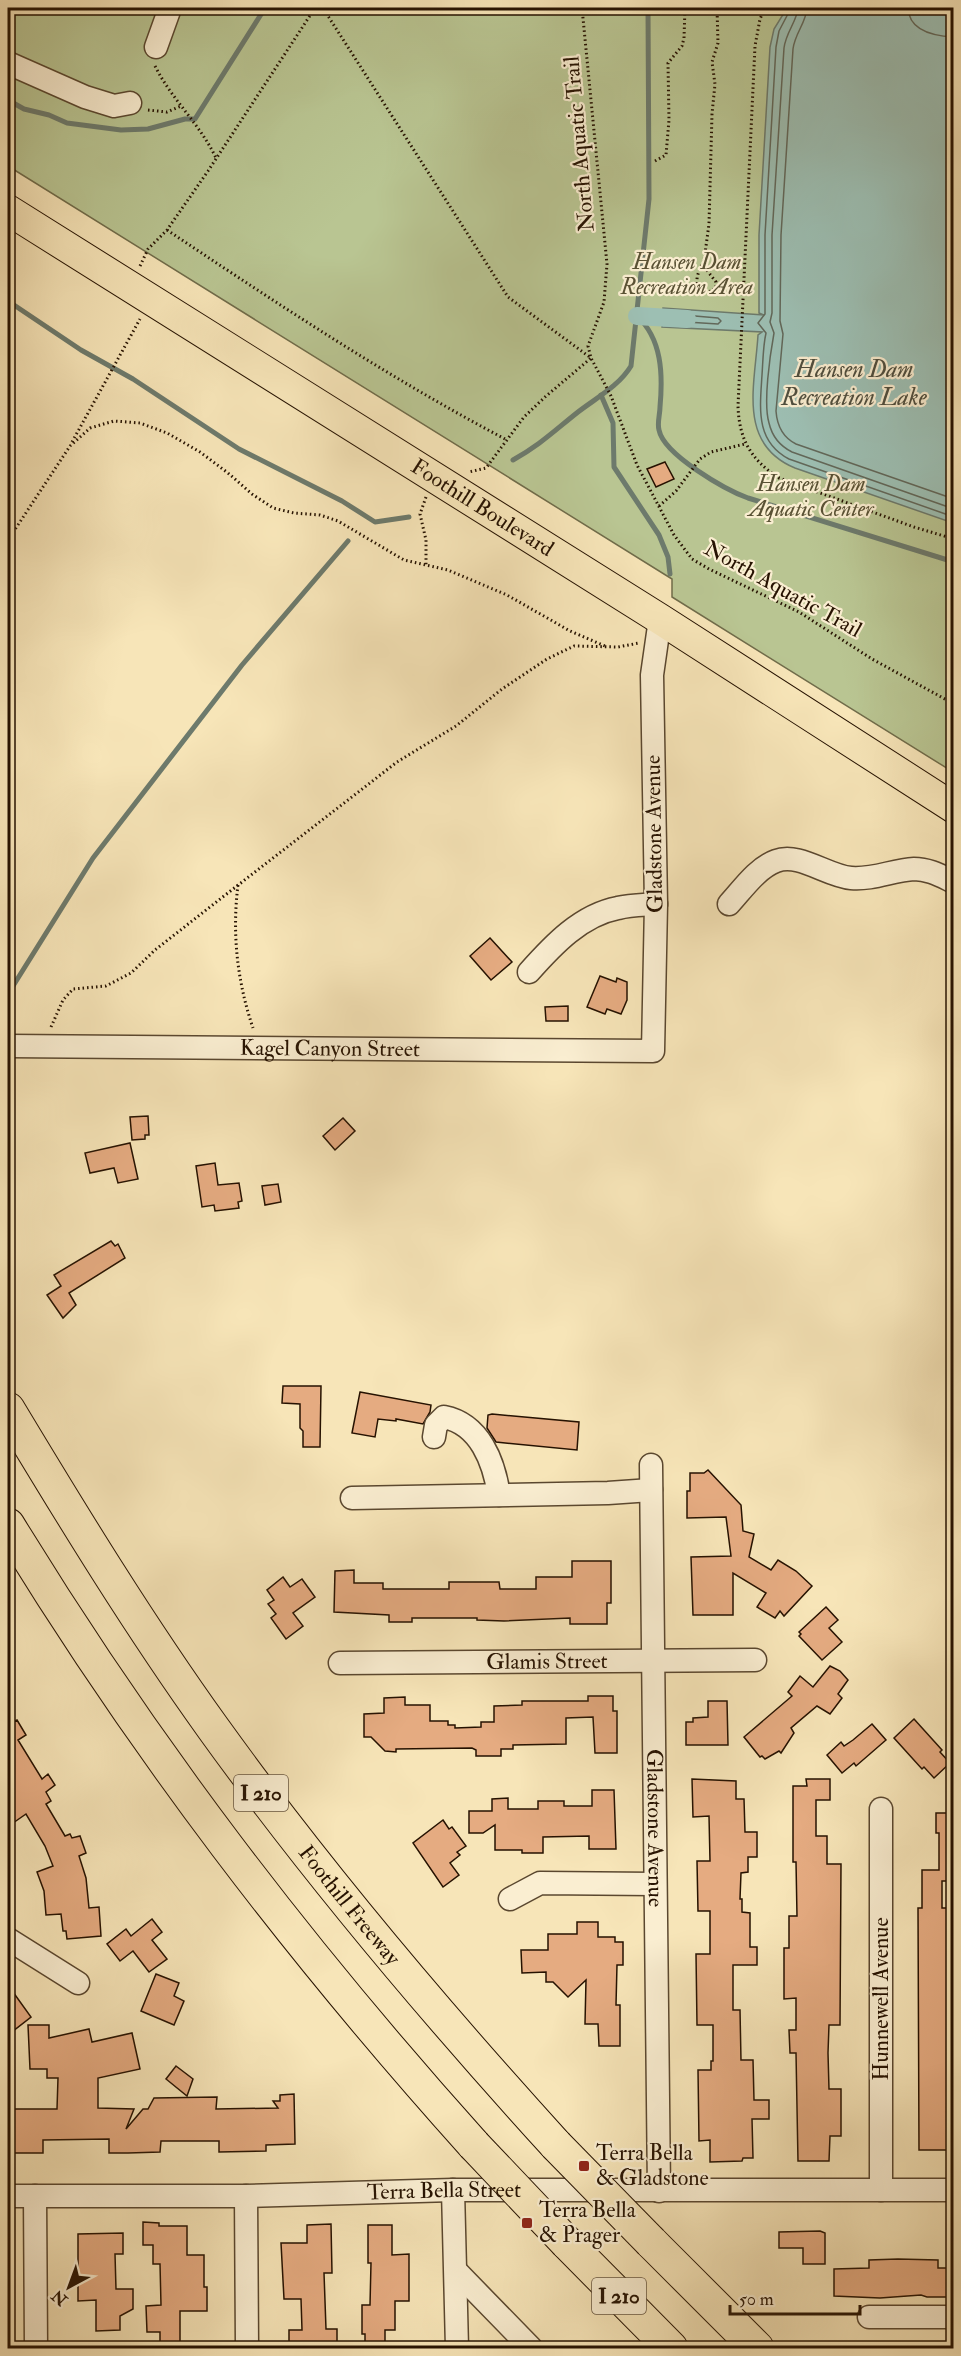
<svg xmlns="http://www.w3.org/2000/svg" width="961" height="2356" viewBox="0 0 961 2356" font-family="'IM FELL Double Pica',serif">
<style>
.green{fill:#b9c592;stroke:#706c4a;stroke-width:1.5}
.water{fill:#9dbfb3;stroke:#6d7a6c;stroke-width:1.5}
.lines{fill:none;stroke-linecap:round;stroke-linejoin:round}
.shore{stroke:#62685a;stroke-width:1.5}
.stream{stroke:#6d7a6c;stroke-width:5}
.canal{stroke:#9dbfb3;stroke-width:18}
.building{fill:#e5ab81;stroke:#261201;stroke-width:1.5}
.minor-casing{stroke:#5a472f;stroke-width:25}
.major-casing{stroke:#261201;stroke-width:32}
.highway-casing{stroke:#261201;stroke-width:35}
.path{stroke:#261201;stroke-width:3;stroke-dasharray:1.5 3;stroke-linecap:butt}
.minor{stroke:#faeed1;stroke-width:22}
.major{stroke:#f7e5b8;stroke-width:30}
.highway{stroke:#f7e5b8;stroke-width:33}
.highway-bridge-casing{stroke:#261201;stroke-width:35;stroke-linecap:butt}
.highway-bridge{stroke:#f7e5b8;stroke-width:33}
.poi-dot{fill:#8f2418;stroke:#faeed1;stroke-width:2}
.labels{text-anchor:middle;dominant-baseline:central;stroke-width:4.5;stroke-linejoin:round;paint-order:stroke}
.shield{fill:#faeed1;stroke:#66543f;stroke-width:1.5}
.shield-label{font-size:21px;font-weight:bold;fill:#261201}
.street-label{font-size:22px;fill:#261201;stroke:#faeed1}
.park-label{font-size:22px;font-style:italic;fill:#595134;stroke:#faeed1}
.poi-label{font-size:22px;fill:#261201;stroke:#faeed1;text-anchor:start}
.water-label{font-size:24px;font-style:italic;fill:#504f3f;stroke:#faeed1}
</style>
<rect width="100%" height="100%" fill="#f7e5b8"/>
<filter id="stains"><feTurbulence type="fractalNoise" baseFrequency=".00333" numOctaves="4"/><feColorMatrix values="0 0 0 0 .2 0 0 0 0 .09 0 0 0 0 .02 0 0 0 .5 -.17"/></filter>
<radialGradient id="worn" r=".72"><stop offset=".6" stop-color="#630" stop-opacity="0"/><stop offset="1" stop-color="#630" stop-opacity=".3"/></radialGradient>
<polygon class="green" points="8,8 953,8 953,772 672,597 672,579 8,166"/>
<path class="water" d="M 787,8 L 918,8 L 953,15 L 953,523 L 795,468 C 737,444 755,385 758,335 L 762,332 L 662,327 L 663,308 L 764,315 L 759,313 L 759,235 L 770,47 L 774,29 Z"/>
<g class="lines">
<g class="shore">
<path d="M 791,8 L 779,31 L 776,47 L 765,235 L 765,314 L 758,323 L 766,333 C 763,346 763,361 762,375 C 760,408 755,441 789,459 L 954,517"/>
<path d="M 798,8 C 797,21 786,32 784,48 L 772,235 L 772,313 L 770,322 L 774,333 C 770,355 763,403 769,423 C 772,436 780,446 792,452 L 954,509"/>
<path d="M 807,8 C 806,23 795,33 793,49 L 781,235 L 780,321 L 783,334 L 776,411 C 777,425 782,437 796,444 L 954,499"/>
<path d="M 908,8 C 909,31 933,36 954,37"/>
<polygon points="672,314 718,318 721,321 718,324 671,321 669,317"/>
</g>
<g class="stream">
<polyline points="8,100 24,109 49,115 67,123 121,130 148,129 185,119 195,119 265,8"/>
<polyline points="8,301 81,350 133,379 239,449 342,501 375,522 409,517"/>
<path d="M 637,316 C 662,339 663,374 660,407 C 660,414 657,423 659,430 C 664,455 726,490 748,498 L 954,562"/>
<polyline points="601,395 613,423 614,467 659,535 668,557 670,574"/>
<path d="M 513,460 C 540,445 554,431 578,412 C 596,398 619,386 631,366 L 649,199 L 648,8"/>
<polyline points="8,994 93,858 242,665 348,541"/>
</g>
<polyline class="canal" points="637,316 687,319"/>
</g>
<g class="building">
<polygon points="665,462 674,479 656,487 647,469"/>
<polygon points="490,938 512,962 491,980 470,956"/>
<polygon points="600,976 616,982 617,978 627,982 627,1000 621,1014 607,1009 605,1014 587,1007"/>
<polygon points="568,1006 568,1021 546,1021 545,1007"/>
<polygon points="148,1116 149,1135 145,1135 145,1139 132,1140 130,1117"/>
<polygon points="343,1118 355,1131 335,1150 323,1136"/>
<polygon points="130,1143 138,1179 118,1183 114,1168 90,1173 85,1153"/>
<polygon points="215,1163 218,1185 239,1183 242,1201 238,1202 239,1208 215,1211 214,1205 202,1207 196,1166"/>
<polygon points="278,1184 281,1202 265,1205 262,1186"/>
<polygon points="111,1241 115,1246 118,1244 125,1258 69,1293 76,1305 63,1318 47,1295 61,1286 54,1275"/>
<polygon points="283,1386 321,1386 320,1447 303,1447 303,1431 300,1428 300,1404 282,1403"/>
<polygon points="360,1392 431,1405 430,1412 423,1424 396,1419 396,1421 378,1419 375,1437 352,1433"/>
<polygon points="492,1414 579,1422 577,1450 496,1442 487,1428 488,1415"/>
<polygon points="708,1470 741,1505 743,1531 754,1534 749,1557 771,1570 778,1560 796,1571 812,1586 784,1616 780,1611 775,1618 757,1607 766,1593 733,1573 733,1615 693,1615 691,1557 731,1556 726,1517 687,1518 687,1491 690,1491 690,1473 704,1473"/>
<polygon points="572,1561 611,1561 611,1603 607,1603 607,1624 570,1624 570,1618 504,1621 477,1620 477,1618 412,1618 412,1622 389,1622 389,1615 334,1612 335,1571 354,1570 354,1583 383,1583 383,1589 449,1589 449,1582 499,1582 500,1589 536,1589 536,1577 572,1577"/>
<polygon points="283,1577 290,1587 302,1579 315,1597 293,1613 303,1626 286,1639 271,1618 276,1614 268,1604 274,1600 267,1590"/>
<polygon points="826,1607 838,1620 829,1628 842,1642 822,1660 799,1636 801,1634 799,1632"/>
<polygon points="830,1666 840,1671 848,1680 838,1694 842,1698 830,1714 817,1706 791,1728 794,1733 781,1753 779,1751 765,1759 762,1756 760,1757 744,1737 792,1696 788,1692 800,1676 813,1687"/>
<polygon points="588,1696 613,1696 613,1711 617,1711 617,1753 595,1753 593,1717 566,1718 566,1744 513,1745 513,1749 501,1749 501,1756 476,1756 476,1750 472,1748 396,1749 396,1752 385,1751 371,1737 364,1737 364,1714 384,1713 384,1698 405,1697 405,1705 430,1705 430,1721 448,1721 448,1725 455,1725 455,1728 481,1727 481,1722 494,1722 494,1706 522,1705 522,1701 588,1701"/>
<polygon points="708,1701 727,1701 728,1745 686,1745 686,1722 693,1722 693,1718 708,1717"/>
<polygon points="914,1719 942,1750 940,1752 950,1763 934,1778 924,1767 922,1769 894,1738"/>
<polygon points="17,1720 26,1735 18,1740 42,1779 48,1774 55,1785 46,1792 51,1801 46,1804 65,1836 70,1834 72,1838 80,1836 86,1853 79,1856 86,1878 89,1908 99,1907 101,1936 67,1939 66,1931 63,1931 61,1914 46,1915 44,1891 37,1872 53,1866 45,1846 26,1814 13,1823 8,1815 8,1724"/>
<polygon points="872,1724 886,1740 856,1766 854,1763 842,1773 827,1755 841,1742 844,1746 853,1740"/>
<polygon points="692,1779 736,1781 736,1799 744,1799 745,1832 757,1832 757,1857 748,1857 748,1872 741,1873 740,1899 742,1899 742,1912 750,1913 750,1947 757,1947 757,1965 733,1965 733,2010 740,2010 741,2060 753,2060 754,2100 769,2100 769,2119 752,2119 753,2158 743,2158 742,2161 710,2162 710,2140 699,2141 698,2070 711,2070 711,2061 713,2061 713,2025 697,2025 696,1954 710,1954 710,1911 698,1911 697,1861 710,1861 709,1816 693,1817"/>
<polygon points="806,1779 830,1779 830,1800 816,1800 816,1836 827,1836 827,1864 841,1864 840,2025 829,2025 828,2053 829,2089 841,2089 841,2136 830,2136 829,2161 798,2161 796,2053 790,2053 789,2030 796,2030 796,1998 784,1999 784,1948 789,1948 789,1916 797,1916 796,1862 793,1862 793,1786 807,1786"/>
<polygon points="592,1790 614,1790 616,1849 589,1849 589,1836 543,1837 543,1853 522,1853 522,1850 495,1850 495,1825 483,1833 469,1833 469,1811 492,1811 492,1799 508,1798 508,1809 538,1809 538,1801 564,1801 564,1806 592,1806"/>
<polygon points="936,1813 954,1813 954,1881 942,1881 942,1908 954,1908 954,2150 919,2150 918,1908 922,1908 922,1870 939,1870 939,1833 936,1833"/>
<polygon points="443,1820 449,1829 452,1827 466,1846 457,1852 460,1855 450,1863 459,1875 443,1887 413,1843"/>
<polygon points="152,1919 162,1932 152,1940 167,1959 149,1972 133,1951 120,1961 107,1944 126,1929 131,1936"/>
<polygon points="577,1922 598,1922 598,1937 615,1937 615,1942 623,1942 623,1965 617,1965 616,2005 620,2005 620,2046 599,2046 598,2024 585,2024 586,1980 568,1997 553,1982 546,1982 546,1972 522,1973 521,1950 548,1950 548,1934 577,1934"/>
<polygon points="156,1974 179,1983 174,1996 184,2001 174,2025 141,2011"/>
<polygon points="8,1985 31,2017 8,2035"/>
<polygon points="28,2025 49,2025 49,2038 89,2029 92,2042 132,2033 140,2069 98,2078 98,2108 134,2109 126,2129 143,2109 148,2109 154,2098 217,2097 216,2109 278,2108 273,2101 280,2101 280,2095 294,2094 295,2144 266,2145 266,2151 219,2152 219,2141 161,2141 160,2152 128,2153 109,2153 109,2139 43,2140 43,2153 8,2153 8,2109 57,2109 58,2078 47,2078 47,2069 30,2069"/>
<polygon points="176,2066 193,2079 187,2096 166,2079"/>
<polygon points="143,2222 159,2223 159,2226 187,2226 187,2255 204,2255 204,2287 207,2287 207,2311 180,2311 180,2349 160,2349 160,2332 147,2332 146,2306 161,2305 160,2264 153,2264 153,2245 143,2245"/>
<polygon points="331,2224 332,2273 324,2273 326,2329 337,2329 337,2342 289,2342 289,2330 302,2330 301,2299 284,2299 281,2243 307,2243 307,2225"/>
<polygon points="368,2225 392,2225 392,2255 409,2254 409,2301 395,2301 395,2330 385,2330 385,2349 365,2349 365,2334 362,2334 362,2305 370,2305 371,2263 368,2263"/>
<polygon points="820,2231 825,2233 825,2264 803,2264 803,2248 779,2248 779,2232"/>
<polygon points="123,2233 123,2254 115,2254 116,2289 133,2289 133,2309 120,2316 120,2330 96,2331 96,2300 78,2301 78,2234"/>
<polygon points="898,2259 938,2260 938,2268 954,2268 954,2297 927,2297 921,2295 880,2298 834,2296 834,2269 869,2268 869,2260"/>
</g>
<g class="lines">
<g class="minor-casing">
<g id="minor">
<polyline points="156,47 170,8"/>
<polyline points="8,63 85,97 114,106 130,103"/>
<path d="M 729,904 C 742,890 757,868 776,861 C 799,852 827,876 851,878 C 873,880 893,870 914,869 C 929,869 941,876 954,882"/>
<path d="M 529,972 C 553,945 581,915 618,908 C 630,905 643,905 656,904"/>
<path id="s1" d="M 8,1046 L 653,1051 L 656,904 L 652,675 L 660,619"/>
<path d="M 434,1437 L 436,1425 L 444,1417 C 480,1424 494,1462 499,1495"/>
<path id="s2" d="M 651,1465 L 659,2191"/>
<polyline points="352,1498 608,1493 651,1490"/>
<path id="s3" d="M 340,1663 L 755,1660"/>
<polyline points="881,1809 881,2190"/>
<polyline points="510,1899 540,1883 655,1884"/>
<polyline points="8,1939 78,1983"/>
<polyline points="453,2190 457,2348"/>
<path id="s4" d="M 8,2196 L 246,2196 L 453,2190 L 954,2190"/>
<polyline points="35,2196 36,2348"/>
<polyline points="246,2196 247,2348"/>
<polyline points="457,2272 531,2348"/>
<polyline points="869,2317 954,2317"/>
</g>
</g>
<g class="major-casing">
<g id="major">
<path id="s5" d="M 8,210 L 660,619 L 954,808"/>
</g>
</g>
<g class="highway-casing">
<g id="highway">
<path id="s6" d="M 8,1409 C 73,1517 139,1625 213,1728 C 318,1874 435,2012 556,2145"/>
<path d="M 8,1525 C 145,1749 298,1949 474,2145"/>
<polyline points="651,2242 757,2348"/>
<polyline points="567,2243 671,2348"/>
</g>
</g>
<g class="path">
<polyline points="327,8 328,16 508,297 591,358 545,397 524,417 486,468 469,472"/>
<polyline points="582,8 607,264 604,302 588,346 591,358 611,396 637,465 674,535 692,559 709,569 799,612 872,659 954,704"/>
<path d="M 765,8 L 760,19 L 755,46 L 738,406 C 739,439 751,460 779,478 L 914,527 L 954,539"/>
<path d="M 155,66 C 172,100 200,124 216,158"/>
<polyline points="148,110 167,112 181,106"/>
<polyline points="655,161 666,155 669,120 668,63 682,46 684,38 685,8"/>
<path d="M 167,230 C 278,304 389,378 507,440"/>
<path d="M 704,261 C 699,271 694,279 699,289 L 705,292 L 712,291 L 716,287 L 716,282 L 706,269 L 704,261 L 709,224 L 712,114 L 715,84 L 712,62 L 718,43 L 717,8"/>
<polyline points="140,266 148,249 167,230 208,171 315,8"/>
<polyline points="72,442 140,319"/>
<polyline points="426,497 420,514 426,540 426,566"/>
<polyline points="659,506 676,491 700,459 711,452 745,444"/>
<polyline points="8,540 70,446 90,428 114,421 140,423 167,433 200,452 228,473 252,494 273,508 294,513 320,515 338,521 404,560 448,570 507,595 570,631 605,646"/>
<path d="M 238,885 C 232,933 237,981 253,1028"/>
<polyline points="51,1027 63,1000 73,989 106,986 131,973 155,950 224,896 397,762 456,726 502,689 547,659 574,646 618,647 639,643"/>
</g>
<use href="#minor" class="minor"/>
<use href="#major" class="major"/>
<use href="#highway" class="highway"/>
<g class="highway-bridge-casing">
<g id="highway-bridge">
<polyline points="474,2145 567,2243"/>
<polyline points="556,2145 651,2242"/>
</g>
</g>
<use href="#highway-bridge" class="highway-bridge"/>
</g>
<g class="poi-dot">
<rect x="578" y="2160" width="12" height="12" rx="3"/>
<rect x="521" y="2217" width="12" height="12" rx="3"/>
</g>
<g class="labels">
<g class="shield">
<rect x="234" y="1775" width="54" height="36" rx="4.5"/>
<rect x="592" y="2278" width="54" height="36" rx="4.5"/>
</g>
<g class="shield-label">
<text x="261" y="1793">I 210</text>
<text x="619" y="2296">I 210</text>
</g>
<g class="street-label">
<text transform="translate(579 144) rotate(-95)">North Aquatic Trail</text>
<text stroke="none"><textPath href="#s5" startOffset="560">Foothill Boulevard</textPath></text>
<text transform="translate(783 589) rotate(29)">North Aquatic Trail</text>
<text transform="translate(654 834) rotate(-91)">Gladstone Avenue</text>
<text stroke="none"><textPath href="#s1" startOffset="322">Kagel Canyon Street</textPath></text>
<text stroke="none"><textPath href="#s3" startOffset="207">Glamis Street</textPath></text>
<text stroke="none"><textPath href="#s2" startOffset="363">Gladstone Avenue</textPath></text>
<text stroke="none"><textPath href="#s6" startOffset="603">Foothill Freeway</textPath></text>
<text transform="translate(881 1999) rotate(-90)">Hunnewell Avenue</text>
<text stroke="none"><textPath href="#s4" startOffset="436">Terra Bella Street</textPath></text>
</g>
<g class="park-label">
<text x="687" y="262">Hansen Dam<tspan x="687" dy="25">Recreation Area</tspan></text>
<text x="811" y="484">Hansen Dam<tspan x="811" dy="25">Aquatic Center</tspan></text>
</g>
<g class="poi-label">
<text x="596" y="2153">Terra Bella<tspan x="596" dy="25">&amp; Gladstone</tspan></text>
<text x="539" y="2210">Terra Bella<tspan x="539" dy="25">&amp; Prager</tspan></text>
</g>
<g class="water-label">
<text x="854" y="369">Hansen Dam<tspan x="854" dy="28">Recreation Lake</tspan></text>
</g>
</g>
<rect width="961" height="2356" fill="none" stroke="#f7e5b8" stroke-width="30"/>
<rect x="9" y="9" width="943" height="2338" fill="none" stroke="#261201" stroke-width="3"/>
<rect x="15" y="15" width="931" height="2326" fill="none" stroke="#261201" stroke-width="1.5"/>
<g transform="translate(69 2287) rotate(221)" stroke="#faeed1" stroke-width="4.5" paint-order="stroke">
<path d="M0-4.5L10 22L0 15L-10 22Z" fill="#261201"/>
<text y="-9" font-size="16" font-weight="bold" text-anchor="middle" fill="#261201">N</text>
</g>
<path d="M730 2305v9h130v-9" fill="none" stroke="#261201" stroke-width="3"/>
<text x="739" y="2305" font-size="18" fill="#261201" stroke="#faeed1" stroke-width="4.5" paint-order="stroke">50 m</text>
<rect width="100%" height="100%" filter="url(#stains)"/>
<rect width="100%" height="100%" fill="url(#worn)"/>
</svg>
